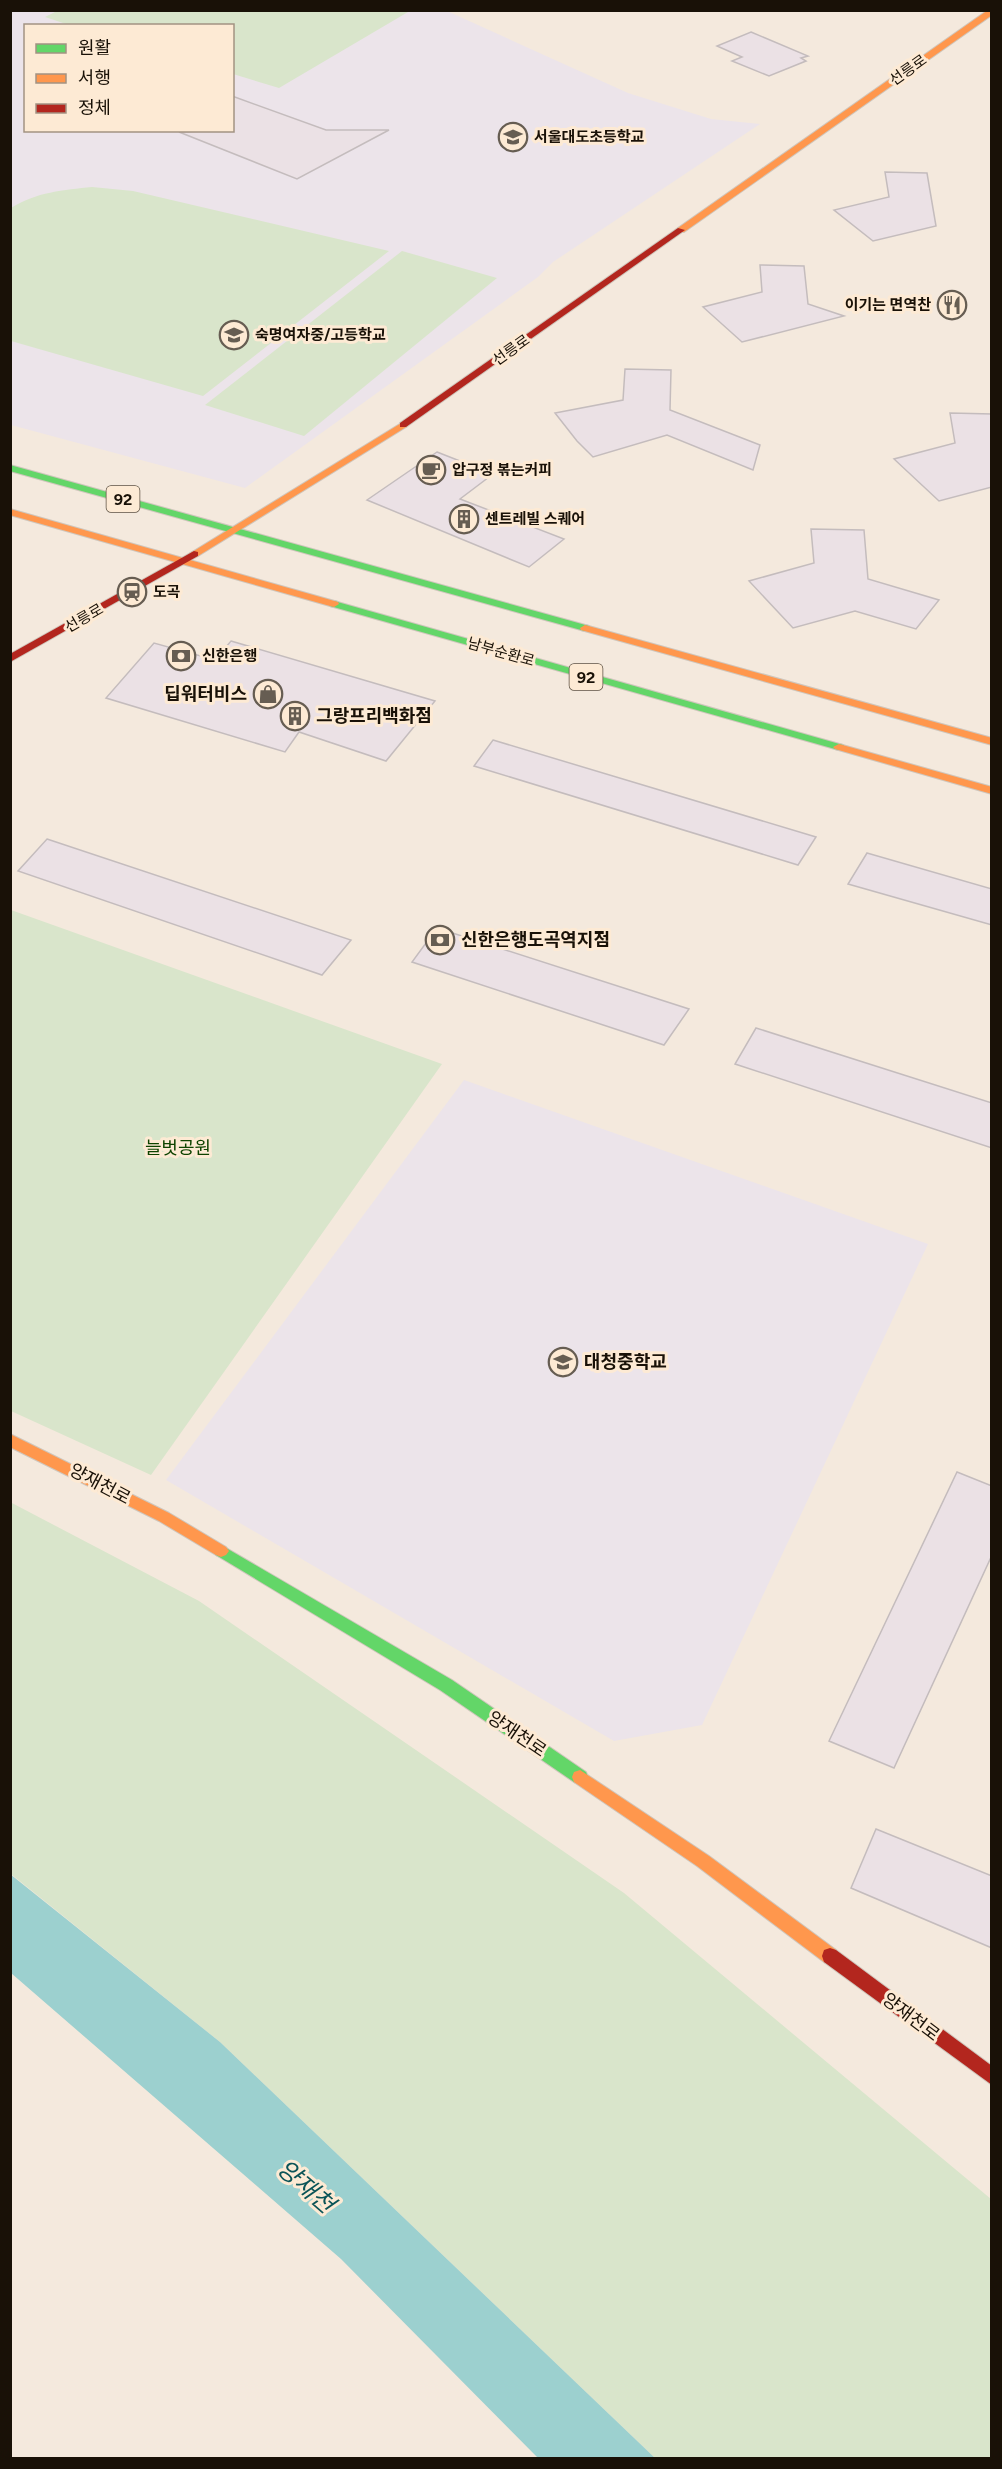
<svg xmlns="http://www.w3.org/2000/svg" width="1002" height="2469" viewBox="0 0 1002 2469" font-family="Figtree,'Noto Sans KR',sans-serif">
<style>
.education{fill:#ece4ea;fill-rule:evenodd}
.green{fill:#d9e5cb}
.water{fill:#9cd0cf}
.building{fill:#ebe1e5;stroke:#c4bcbd;stroke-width:1.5}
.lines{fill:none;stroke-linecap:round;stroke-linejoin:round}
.fast-casing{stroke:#cfc6bc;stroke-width:2}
.slow-casing{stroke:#cfc6bc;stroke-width:2}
.jam-casing{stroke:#cfc6bc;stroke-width:2}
.fast{fill:#63d668;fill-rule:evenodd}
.slow{fill:#ff974d;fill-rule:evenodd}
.jam{fill:#b3261e;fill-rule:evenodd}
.labels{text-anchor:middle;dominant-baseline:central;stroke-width:6;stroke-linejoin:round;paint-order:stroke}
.far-street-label{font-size:15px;fill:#191107;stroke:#fdead4}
.far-poi-label{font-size:15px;font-weight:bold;fill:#191107;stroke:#fdead4;text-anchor:start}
.shield{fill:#fdead4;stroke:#5d5244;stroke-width:1.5}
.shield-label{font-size:16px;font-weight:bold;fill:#191107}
.poi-label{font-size:18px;font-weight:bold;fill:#191107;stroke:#fdead4;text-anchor:start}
.park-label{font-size:18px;fill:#0e4300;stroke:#fdead4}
.street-label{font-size:18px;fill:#191107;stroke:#fdead4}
.near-water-label{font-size:24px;font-style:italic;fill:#0c5457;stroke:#fdead4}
</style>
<rect width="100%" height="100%" fill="#f4e9dd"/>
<g class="education">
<path d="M 10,11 L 447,11 L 628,93 L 711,119 L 760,124 L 553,262 L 538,277 L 245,488 L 11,425 ZM 26,26 L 232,26 L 232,130 L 26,130 Z"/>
<polygon points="464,1080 928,1244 702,1725 614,1741 166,1480"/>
</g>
<g class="green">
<polygon points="57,11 404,10 408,12 279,88 233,74 232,26 72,26 45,17"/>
<path d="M 92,187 L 133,191 L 389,251 L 203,396 L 11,341 L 11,208 C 36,192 64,190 92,187 Z"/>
<polygon points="402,251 497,278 304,436 205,405"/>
<polygon points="11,910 442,1064 151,1475 11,1411"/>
<polygon points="10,1502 199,1601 624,1893 991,2199 991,2458 655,2458 220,2042 11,1874"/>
</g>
<polygon class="water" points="10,1874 220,2042 655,2458 538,2458 341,2259 11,1973"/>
<g class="building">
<polygon points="751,32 808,56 801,58 806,61 769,76 732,61 742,57 717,46"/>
<polygon points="232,96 326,130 389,130 297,179 179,132 232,130"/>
<polygon points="885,172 927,173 936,226 873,241 834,210 889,197"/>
<polygon points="760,265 804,266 808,304 844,316 742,342 703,307 762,292"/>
<polygon points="625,369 671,370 670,410 760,445 753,470 667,435 593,457 577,441 555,413 623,400"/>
<polygon points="950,413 992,414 992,487 939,501 894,459 955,443"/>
<polygon points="437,452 493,474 460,499 564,539 529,567 367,500"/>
<polygon points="811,529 864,530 868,579 939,600 916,629 855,611 793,628 749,581 814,563"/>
<polygon points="231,641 435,701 386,761 299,732 285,752 106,698 154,643 215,660"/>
<polygon points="493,740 816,837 798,865 474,766"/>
<polygon points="47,839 351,940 322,975 18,871"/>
<polygon points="867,853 992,889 992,925 848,884"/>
<polygon points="437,928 689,1009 664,1045 412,962"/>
<polygon points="756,1028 992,1103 992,1148 735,1064"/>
<polygon points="957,1472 992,1486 992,1555 894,1768 829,1741"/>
<polygon points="876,1829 992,1876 992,1948 851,1888"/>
</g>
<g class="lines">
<g class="fast-casing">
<g id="fast">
<polygon points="10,465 589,626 590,628 585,631 581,630 10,471"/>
<polygon points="334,601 843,745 845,747 839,750 835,749 330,606 329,604"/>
<polygon points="221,1545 452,1680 586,1772 588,1777 586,1782 580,1784 574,1782 440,1690 216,1555 213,1551 216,1547"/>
</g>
</g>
<g class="slow-casing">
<g id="slow">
<polygon points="988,10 992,10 992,15 684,232 678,232 678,228"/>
<polygon points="403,422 408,425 406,427 198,556 190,556 189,554"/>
<polygon points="10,509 338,602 339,604 334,607 330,606 10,515"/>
<polygon points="585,625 992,738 992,745 581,630 580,628"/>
<polygon points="839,744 992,787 992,794 835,749 833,747"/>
<polygon points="10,1434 169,1513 226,1547 229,1551 226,1555 221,1557 216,1555 159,1521 10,1447"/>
<polygon points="580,1770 709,1856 836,1950 838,1956 836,1962 830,1964 824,1962 697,1866 574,1782 572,1777 574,1772"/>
</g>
</g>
<g class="jam-casing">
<g id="jam">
<polygon points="678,228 685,230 406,427 400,427 400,423"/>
<polygon points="194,551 198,552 198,556 10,662 10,654"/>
<polygon points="830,1948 836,1950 992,2066 992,2085 824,1962 822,1956 824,1950"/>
</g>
</g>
<use href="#fast" class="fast"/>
<use href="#slow" class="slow"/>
<use href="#jam" class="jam"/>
</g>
<defs>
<g id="school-ring" transform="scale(1.5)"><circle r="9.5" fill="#fdead4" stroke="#665d52" stroke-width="1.5"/><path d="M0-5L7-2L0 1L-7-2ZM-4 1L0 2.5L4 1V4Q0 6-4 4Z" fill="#665d52"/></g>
<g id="restaurant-ring" transform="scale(1.5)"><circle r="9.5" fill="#fdead4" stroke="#665d52" stroke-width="1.5"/><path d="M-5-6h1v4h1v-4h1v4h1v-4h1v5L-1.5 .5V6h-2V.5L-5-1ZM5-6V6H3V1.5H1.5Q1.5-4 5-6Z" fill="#665d52"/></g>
<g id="cafe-ring" transform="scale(1.5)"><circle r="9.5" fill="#fdead4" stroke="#665d52" stroke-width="1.5"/><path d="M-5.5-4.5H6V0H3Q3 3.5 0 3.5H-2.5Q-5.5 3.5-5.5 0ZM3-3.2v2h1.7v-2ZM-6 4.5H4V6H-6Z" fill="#665d52"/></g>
<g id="building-ring" transform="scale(1.5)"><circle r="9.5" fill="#fdead4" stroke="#665d52" stroke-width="1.5"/><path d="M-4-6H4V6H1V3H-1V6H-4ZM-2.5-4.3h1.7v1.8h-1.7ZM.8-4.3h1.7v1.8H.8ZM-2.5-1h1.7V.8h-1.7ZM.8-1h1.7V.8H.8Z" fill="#665d52"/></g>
<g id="station-ring" transform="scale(1.5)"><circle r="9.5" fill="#fdead4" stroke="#665d52" stroke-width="1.5"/><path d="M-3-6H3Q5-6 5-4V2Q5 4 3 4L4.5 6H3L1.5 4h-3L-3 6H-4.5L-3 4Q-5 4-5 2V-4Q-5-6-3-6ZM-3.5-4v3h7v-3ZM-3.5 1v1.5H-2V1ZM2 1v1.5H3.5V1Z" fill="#665d52"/></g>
<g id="bank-ring" transform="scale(1.5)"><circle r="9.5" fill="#fdead4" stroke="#665d52" stroke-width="1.5"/><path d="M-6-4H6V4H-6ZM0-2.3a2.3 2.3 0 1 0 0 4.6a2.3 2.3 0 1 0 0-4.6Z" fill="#665d52"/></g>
<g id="shop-ring" transform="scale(1.5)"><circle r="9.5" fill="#fdead4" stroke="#665d52" stroke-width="1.5"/><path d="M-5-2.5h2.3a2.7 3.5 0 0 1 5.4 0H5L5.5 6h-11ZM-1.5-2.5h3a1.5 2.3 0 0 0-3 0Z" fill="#665d52"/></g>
</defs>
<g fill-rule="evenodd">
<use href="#school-ring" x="513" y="137"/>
<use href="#restaurant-ring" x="952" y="305"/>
<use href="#school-ring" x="234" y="335"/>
<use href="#cafe-ring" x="431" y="470"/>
<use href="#building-ring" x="464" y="519"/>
<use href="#station-ring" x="132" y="592"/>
<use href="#bank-ring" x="181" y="656"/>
<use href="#shop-ring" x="268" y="694"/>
<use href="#building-ring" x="295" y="716"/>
<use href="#bank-ring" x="440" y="940"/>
<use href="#school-ring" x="563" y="1362"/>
</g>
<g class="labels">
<g class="far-street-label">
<text transform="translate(908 70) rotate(-35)">선릉로</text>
<text transform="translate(511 350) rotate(-35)">선릉로</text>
<text transform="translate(84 618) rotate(-30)">선릉로</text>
<text transform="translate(501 652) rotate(16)">남부순환로</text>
</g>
<g class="far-poi-label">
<text x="534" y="137">서울대도초등학교</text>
<text x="931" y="305" text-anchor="end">이기는 면역찬</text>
<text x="255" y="335">숙명여자중/고등학교</text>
<text x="452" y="470">압구정 볶는커피</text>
<text x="485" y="519">센트레빌 스퀘어</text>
<text x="153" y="592">도곡</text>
<text x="202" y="656">신한은행</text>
</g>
<g class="shield">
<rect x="106.5" y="486" width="33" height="26" rx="4.5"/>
<rect x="569.5" y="664" width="33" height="26" rx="4.5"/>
</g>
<g class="shield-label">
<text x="123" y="499">92</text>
<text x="586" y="677">92</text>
</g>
<g class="poi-label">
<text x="247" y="694" text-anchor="end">딥워터비스</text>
<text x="316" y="716">그랑프리백화점</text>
<text x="461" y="940">신한은행도곡역지점</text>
<text x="584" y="1362">대청중학교</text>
</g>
<g class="park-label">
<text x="178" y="1148">늘벗공원</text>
</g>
<g class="street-label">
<text transform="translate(100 1484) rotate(28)">양재천로</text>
<text transform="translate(517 1734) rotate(34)">양재천로</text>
<text transform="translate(911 2017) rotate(37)">양재천로</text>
</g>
<g class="near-water-label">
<text transform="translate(306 2186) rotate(41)">양재천</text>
</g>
</g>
<rect width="1002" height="2469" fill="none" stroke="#191107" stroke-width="24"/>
<rect x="24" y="24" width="210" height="108" fill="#fdead4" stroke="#a29382" stroke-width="1.5"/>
<rect x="36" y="44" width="30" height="9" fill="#63d668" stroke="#a29382" stroke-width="1.5"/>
<text x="78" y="54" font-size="18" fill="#191107">원활</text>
<rect x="36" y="74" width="30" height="9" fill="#ff974d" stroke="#a29382" stroke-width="1.5"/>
<text x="78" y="84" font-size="18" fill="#191107">서행</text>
<rect x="36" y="104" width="30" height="9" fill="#b3261e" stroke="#a29382" stroke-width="1.5"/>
<text x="78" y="114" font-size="18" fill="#191107">정체</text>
</svg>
